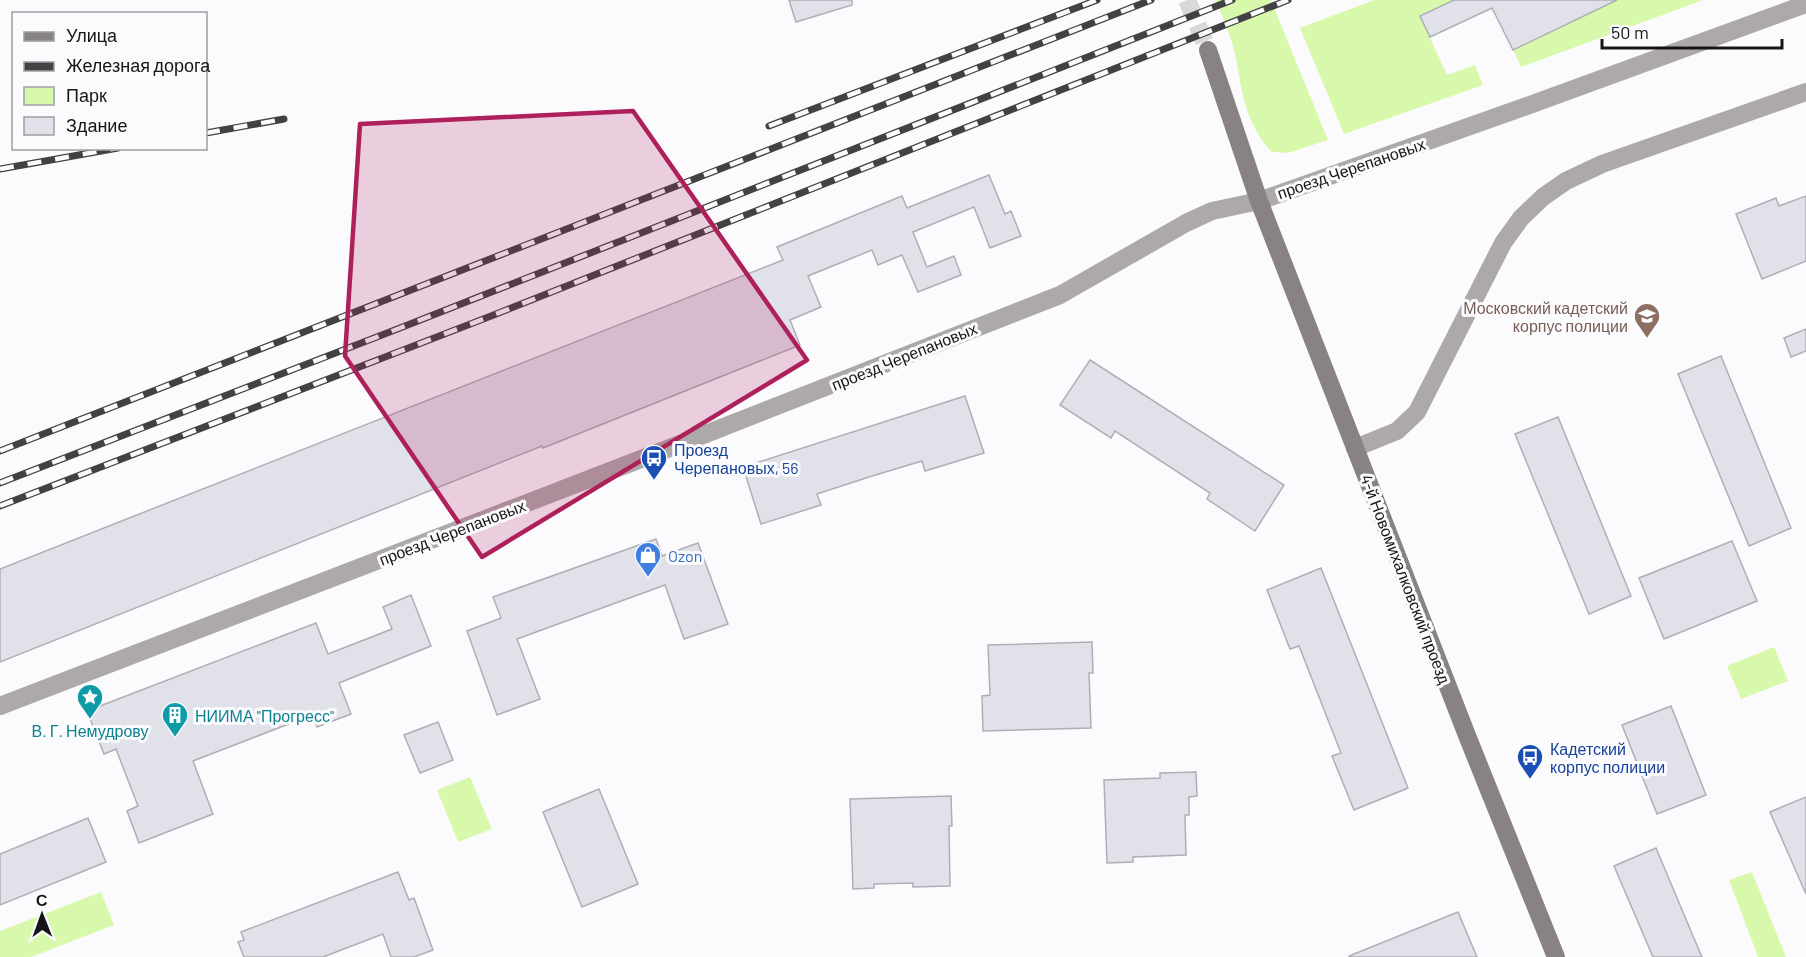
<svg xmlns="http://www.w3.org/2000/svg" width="1806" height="957" viewBox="0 0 1806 957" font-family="Barlow,sans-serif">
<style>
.green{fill:#d8f9ab}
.building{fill:#e1e1e9;stroke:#aeaeb6;stroke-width:1.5}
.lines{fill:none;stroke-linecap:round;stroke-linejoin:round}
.secondary-tunnel{stroke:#d9d9dc;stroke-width:18;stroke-dasharray:18 9;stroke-linecap:butt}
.street{stroke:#ada9a9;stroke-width:18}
.secondary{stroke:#888282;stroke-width:18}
.rail-casing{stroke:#424244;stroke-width:7}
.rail{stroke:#fbfbfe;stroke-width:4.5;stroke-dasharray:14;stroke-linecap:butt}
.marked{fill:#ae205b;fill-opacity:0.2;stroke:#ae205b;stroke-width:4.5;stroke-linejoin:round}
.labels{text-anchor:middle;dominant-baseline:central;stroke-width:6;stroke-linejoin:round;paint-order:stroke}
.street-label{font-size:16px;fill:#161618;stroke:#fbfbfe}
.education-label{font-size:16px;fill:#785e54;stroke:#fbfbfe;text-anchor:end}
.transit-label{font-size:16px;fill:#164399;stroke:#fbfbfe;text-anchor:start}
.shop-label{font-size:16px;fill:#366cbe;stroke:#fbfbfe;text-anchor:start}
.culture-label{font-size:16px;fill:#0d838f;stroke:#fbfbfe;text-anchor:start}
</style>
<rect width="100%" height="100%" fill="#fbfbfe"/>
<g class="green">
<path d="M 1216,0 L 1271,0 L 1328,140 L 1288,153 L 1272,152 C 1246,125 1242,93 1236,58 C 1232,38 1223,19 1216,0 Z"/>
<polygon points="1374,0 1454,0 1420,16 1447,75 1475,65 1483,85 1344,134 1300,28"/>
<polygon points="1617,0 1703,0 1521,67 1513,50"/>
<polygon points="1774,647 1788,681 1741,699 1727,666"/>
<polygon points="470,777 492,829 458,842 437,790"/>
<polygon points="1752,872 1786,957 1758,957 1729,880"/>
<polygon points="101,892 114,925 31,957 0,957 0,931"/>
</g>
<g class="building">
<polygon points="789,0 852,0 852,5 796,22"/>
<polygon points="1454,0 1617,0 1513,50 1492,8 1430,37 1420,16"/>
<polygon points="989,175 1005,214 1011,211 1021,236 990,248 974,207 913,232 927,267 954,256 961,275 918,292 902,255 878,265 872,250 808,276 821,307 790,320 800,345 543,448 542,446 0,662 0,569 783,260 777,247 902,196 907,208"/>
<polygon points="1806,196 1806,261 1762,279 1736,214 1776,198 1779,206"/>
<polygon points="1806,329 1806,351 1791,357 1784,338"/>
<polygon points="1721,356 1791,528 1749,546 1678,374"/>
<polygon points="1090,360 1284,485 1255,531 1207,499 1210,493 1115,431 1111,438 1060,405"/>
<polygon points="965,396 984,453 925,471 922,461 869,477 817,494 821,505 761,524 743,467"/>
<polygon points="1558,417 1631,596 1589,614 1515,434"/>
<polygon points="656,539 662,556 698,543 728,624 684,639 665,585 517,639 540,699 497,715 467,631 501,618 493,597"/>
<polygon points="1732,541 1757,601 1664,639 1639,578"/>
<polygon points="1321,568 1408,788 1354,810 1332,756 1341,753 1299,646 1290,649 1267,590"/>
<polygon points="411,595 431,646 339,683 351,714 317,727 312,715 193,761 213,814 139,843 127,811 138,806 116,749 104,754 87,711 316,623 328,654 392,629 383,607"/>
<polygon points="1092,642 1093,673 1089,673 1091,728 983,731 982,696 990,695 988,645"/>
<polygon points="1671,706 1706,795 1657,814 1622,725"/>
<polygon points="438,722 453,760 420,773 404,735"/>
<polygon points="1196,772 1197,796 1189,797 1189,815 1185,815 1186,855 1133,857 1133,862 1107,863 1104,780 1160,778 1160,773"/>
<polygon points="599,789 638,884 582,907 543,812"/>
<polygon points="951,796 952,826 949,826 950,886 913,887 913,883 874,884 874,888 853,889 850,799"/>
<polygon points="1806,797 1806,894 1770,812"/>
<polygon points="88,818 106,862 0,905 0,854"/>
<polygon points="1656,848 1693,936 1702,957 1653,957 1614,866"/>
<polygon points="398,872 409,900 414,898 433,950 414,957 391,957 383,934 323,957 244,957 238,942 244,940 241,932"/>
<polygon points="1458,912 1477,957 1349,957 1349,956"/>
</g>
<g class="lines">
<polyline class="secondary-tunnel" points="1187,0 1208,50"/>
<g class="street">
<polyline points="1355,448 1397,431 1417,412 1503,243 1521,218 1543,197 1566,181 1602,164 1806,92"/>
<polyline points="0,706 693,439 1060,295 1186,223 1212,211 1259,201 1524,107 1806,4"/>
</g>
<polyline class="secondary" points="1208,50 1259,201 1468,738 1556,957"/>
<g class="rail-casing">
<g id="rail">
<polyline points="769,126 1097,0"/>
<polyline points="206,133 284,119"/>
<polyline points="0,169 118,148"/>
<polyline points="0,451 1151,0"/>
<polyline points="0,483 400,328 1232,0"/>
<polyline points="0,506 491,316 1288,0"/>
</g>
</g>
<use href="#rail" class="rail"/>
</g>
<path class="marked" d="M 633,111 L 807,360 L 482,557 L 345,356 L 360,124 Z"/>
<defs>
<g id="school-pin" transform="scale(1.35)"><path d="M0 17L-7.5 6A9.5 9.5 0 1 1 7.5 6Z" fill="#8d6e63" stroke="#fbfbfe"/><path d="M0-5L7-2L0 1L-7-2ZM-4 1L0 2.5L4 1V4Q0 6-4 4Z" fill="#fff"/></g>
<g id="bus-pin" transform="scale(1.35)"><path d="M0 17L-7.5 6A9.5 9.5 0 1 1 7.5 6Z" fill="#1a4fb4" stroke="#fbfbfe"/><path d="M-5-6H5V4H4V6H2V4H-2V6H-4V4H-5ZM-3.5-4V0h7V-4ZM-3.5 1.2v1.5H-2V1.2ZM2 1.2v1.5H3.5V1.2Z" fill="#fff"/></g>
<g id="shop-pin" transform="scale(1.35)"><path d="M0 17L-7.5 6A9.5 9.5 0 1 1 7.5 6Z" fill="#3f7fe0" stroke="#fbfbfe"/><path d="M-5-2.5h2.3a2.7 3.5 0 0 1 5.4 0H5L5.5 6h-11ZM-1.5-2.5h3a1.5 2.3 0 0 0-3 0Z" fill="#fff"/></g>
<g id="sight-pin" transform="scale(1.35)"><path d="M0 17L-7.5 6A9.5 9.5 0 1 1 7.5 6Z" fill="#0f9aa8" stroke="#fbfbfe"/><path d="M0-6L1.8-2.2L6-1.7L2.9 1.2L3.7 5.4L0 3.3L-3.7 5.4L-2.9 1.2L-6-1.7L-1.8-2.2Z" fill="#fff"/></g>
<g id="building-pin" transform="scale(1.35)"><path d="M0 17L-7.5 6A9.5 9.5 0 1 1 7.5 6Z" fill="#0f9aa8" stroke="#fbfbfe"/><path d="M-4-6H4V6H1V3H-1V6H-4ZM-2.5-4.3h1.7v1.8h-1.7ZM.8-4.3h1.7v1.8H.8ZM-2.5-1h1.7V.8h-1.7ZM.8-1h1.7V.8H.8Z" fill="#fff"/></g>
</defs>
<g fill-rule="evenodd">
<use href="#school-pin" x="1647" y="316"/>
<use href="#bus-pin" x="654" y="458"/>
<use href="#shop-pin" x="648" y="555"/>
<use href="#sight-pin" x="90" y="697"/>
<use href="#building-pin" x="175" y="715"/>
<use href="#bus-pin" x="1530" y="757"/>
</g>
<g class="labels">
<g class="street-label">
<text transform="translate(1351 168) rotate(-19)">проезд Черепановых</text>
<text transform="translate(904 356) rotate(-22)">проезд Черепановых</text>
<text transform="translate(452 532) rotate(-21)">проезд Черепановых</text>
<text transform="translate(1406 579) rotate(69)">4-й Новомихалковский проезд</text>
</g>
<g class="education-label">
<text x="1628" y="307">Московский кадетский<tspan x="1628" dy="18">корпус полиции</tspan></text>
</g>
<g class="transit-label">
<text x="674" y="449">Проезд<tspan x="674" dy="18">Черепановых, 56</tspan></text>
<text x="1550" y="748">Кадетский<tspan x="1550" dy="18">корпус полиции</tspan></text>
</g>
<g class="shop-label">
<text x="668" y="555">Ozon</text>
</g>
<g class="culture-label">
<text x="195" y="715">НИИМА "Прогресс"</text>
<text x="90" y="730" text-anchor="middle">В. Г. Немудрову</text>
</g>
</g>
<rect x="12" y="12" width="195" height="138" fill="#fbfbfe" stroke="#9f9fa2" stroke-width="1.5"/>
<rect x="24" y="32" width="30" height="9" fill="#888282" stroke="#9f9fa2" stroke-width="1.5"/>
<text x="66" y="42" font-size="18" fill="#161618">Улица</text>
<rect x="24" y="62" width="30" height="9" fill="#424244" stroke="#9f9fa2" stroke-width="1.5"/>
<text x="66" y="72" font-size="18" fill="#161618">Железная дорога</text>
<rect x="24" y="87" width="30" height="18" fill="#d8f9ab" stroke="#9f9fa2" stroke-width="1.5"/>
<text x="66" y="102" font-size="18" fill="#161618">Парк</text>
<rect x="24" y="117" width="30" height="18" fill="#e1e1e9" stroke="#9f9fa2" stroke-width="1.5"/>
<text x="66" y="132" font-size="18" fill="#161618">Здание</text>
<g transform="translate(42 915) rotate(359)" stroke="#fbfbfe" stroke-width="4.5" paint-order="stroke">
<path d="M0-4.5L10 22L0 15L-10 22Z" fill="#161618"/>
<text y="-9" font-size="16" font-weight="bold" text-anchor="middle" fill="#161618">С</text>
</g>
<path d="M1602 39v9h180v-9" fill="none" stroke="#161618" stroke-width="3"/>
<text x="1611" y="39" font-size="18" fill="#161618" stroke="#fbfbfe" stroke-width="4.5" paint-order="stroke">50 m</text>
</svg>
